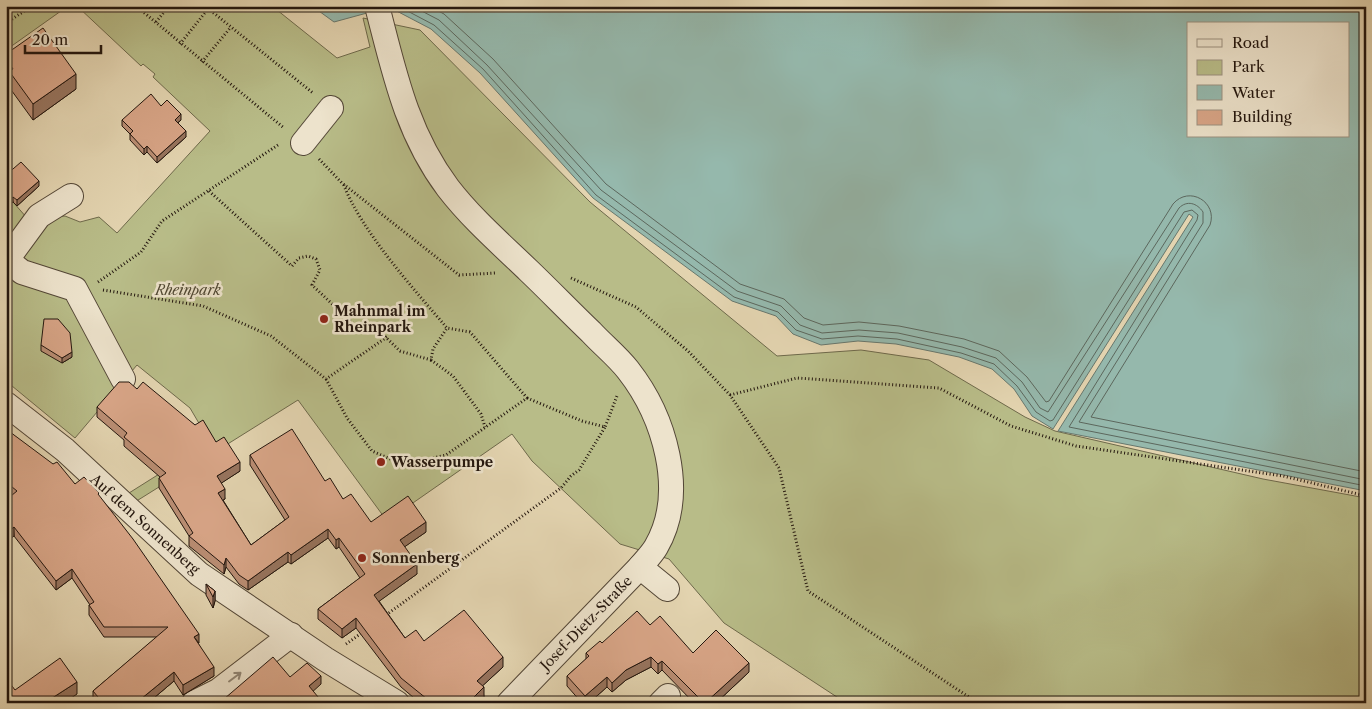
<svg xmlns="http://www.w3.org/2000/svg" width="1372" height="709" viewBox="0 0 1372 709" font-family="'Libre Caslon Text',serif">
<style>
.green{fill:#b8bc88;stroke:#6e694b}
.water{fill:#95b8ac;stroke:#67776d;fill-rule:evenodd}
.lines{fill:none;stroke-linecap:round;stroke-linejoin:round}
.shore{stroke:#5c675d;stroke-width:1}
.minor-casing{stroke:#534636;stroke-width:26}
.path{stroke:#23160e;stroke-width:3;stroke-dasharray:1 2.5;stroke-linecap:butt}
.minor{stroke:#ede3cc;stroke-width:24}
.wall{fill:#ba8e74;stroke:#23160e}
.shaded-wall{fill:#97745e;stroke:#23160e}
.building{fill:#d8a587;stroke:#23160e}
.oneway{stroke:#928776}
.poi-dot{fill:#8f2418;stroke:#ede3cc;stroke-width:2}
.labels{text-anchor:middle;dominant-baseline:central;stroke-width:5;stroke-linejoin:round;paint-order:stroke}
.park-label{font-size:14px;font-style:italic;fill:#504833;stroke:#ede3cc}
.poi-label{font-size:14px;font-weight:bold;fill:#23160e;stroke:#ede3cc;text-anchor:start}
.street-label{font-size:14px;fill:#23160e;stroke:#ede3cc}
</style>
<rect width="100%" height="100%" fill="#e3d4b0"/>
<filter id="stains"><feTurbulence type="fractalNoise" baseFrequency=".004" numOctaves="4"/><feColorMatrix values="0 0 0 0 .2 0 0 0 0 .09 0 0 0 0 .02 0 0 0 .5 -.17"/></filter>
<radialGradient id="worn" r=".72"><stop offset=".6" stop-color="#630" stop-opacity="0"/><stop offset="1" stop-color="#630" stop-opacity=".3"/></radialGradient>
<g class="green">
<polygon points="6,6 68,6 6,50"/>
<polygon points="77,6 272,6 337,58 370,47 363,18 420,30 590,202 777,356 861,350 929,360 1025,417 1055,431 1263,479 1366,498 1366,703 846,703 724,623 669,559 620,544 532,461 512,434 387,521 298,400 135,502 129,493 210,442 190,408 137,365 75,438 6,381 6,275 37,232 56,217 65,216 80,222 99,217 117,233 210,131 153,77 155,74 143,64 141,66"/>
<polygon points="13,202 27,218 6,247 6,208"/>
</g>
<path class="water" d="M 312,6 L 1366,6 L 1366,491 L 1058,431 L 1193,217 L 1189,214 L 1053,429 L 1032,416 L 1014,389 L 992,369 L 959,357 L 896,344 L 858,341 L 821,345 L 793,334 L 776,316 L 732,301 L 593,198 L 480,73 L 431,29 L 389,7 L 334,22 ZM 1188,24 L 1348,24 L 1348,136 L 1188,136 Z"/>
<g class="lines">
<g class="shore">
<polyline points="398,6 434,25 483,69 596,195 734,297 778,312 796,330 822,339 858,336 897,339 961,353 994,364 1017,386 1036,412 1050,421 1053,420 1184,212 1192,210 1198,215 1197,220 1069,427 1366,486"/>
<path d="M 412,6 L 439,20 L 487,65 L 601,190 L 737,291 L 781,306 L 800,325 L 822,333 L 859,330 L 898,333 L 962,347 L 996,358 L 1022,382 L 1040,408 L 1048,412 L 1179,208 C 1187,200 1197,203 1203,212 L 1203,223 L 1079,422 L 1366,480"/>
<path d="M 429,6 L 444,14 L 493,59 L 606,184 L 740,284 L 784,299 L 804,318 L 823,325 L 859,322 L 899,326 L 964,339 L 999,351 L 1027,377 L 1046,402 L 1049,401 L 1173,204 C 1189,185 1218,202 1210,225 L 1091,417 L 1366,472"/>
</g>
<g class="minor-casing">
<g id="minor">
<path d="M 377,6 C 394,71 406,132 448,188 C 472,219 501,244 529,271 C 550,291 570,312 591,332 C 603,345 617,356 628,370 C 664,416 688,492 656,547 C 652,554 645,561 640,567"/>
<polyline points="303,143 331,108"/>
<polyline points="7,260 22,272 75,289 123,379"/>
<polyline points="6,261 39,216 71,196"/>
<polyline points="6,404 65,450 199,574 325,659 397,703"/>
<polyline points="194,703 218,691 291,635"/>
<polyline points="509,703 640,567 667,589"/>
<polyline points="661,703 668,696"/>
</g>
</g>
<g class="path">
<polyline points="136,6 284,128"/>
<polyline points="205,6 313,93"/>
<polyline points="156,22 169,6"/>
<polyline points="6,23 32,6"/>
<polyline points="180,44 208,9"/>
<polyline points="202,62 231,27"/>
<polyline points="319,159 342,183 459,275 496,273"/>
<polyline points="209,191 292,266 299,258 308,256 316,259 320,270 312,285 363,333 372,324 400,351 431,360 433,349 447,328"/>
<polyline points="571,278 636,307 688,351 730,395 779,468 808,591 978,703"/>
<polyline points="98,282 141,252 162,221 278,145"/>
<polyline points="103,290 203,306 271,336 326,379 387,337"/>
<polyline points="431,360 453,376 481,414 485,427"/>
<path d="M 326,379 L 347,418 L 372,451 L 404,465 L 446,455 L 527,398 L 470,332 L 447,328 C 413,288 361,231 343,183"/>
<polyline points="730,395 797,378 939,388 1011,426 1076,446 1283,476 1366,496"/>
<polyline points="527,398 582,421 605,427 617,396"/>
<polyline points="6,499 11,496"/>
<polyline points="386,615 561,488 571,476 579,470 605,427"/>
<polyline points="346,644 363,632"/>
</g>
<use href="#minor" class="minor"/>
</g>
<g class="wall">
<polygon points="6,54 76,89 33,120 9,87 9,79 6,74"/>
<polygon points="161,106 181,120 178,123 186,137 157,163 147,152 144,155 130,140 130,134 122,126 122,120"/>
<polygon points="6,175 39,186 17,206 13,202"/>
<polygon points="41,345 72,357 62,363 41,351"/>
<polygon points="137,389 195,425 216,442 240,471 221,483 225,499 223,500 251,545 285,520 250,465 250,455 325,481 343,499 371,522 426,532 404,547 417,574 379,601 405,638 424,641 503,667 482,686 484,697 478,703 420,703 401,687 356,628 342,638 318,619 318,609 360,578 339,547 336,549 328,538 291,564 288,562 248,590 239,584 226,567 224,574 189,546 189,536 159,488 159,478 160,477 124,446 124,440 97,417 97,407"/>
<polygon points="6,429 75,484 99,497 198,643 214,676 183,695 174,681 148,703 95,703 93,700 93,691 157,637 104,637 89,615 89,605 90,605 72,578 56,590 14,536 11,496 6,492"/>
<polygon points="206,584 215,591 215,601 213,608 206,595"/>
<polygon points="602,643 693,653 749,672 716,703 694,703 662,670 658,674 651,667 626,680 612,692 607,687 589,703 582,703 567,686 567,676 586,659 586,653"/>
</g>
<g class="shaded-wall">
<polygon points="76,74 76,89 33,120 33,104"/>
<polygon points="181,114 181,120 175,125 175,120"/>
<polygon points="186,131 186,137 157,163 157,157"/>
<polygon points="147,146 147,152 144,155 144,149"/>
<polygon points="39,181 39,186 17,206 17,200"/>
<polygon points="13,197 13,202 6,208 6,202"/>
<polygon points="72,352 72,357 62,363 62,358"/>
<polygon points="240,462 240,471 217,486 217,476"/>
<polygon points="225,489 225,499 218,503 218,493"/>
<polygon points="426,522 426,532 400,550 400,540"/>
<polygon points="14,527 14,536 6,542 6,533"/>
<polygon points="328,529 328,538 291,564 291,555"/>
<polygon points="339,538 339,547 336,549 336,540"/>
<polygon points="288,552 288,562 248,590 248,581"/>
<polygon points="226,558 226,567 224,574 224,565"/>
<polygon points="417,564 417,574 374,605 374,595"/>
<polygon points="72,569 72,578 56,590 56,581"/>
<polygon points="215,591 215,601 213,608 213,597"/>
<polygon points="356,618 356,628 342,638 342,629"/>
<polygon points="199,634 199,643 194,637"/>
<polygon points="503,657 503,667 477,691 477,681"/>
<polygon points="651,657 651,667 626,680 612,692 612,683 626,670"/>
<polygon points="662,661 662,670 658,674 658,664"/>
<polygon points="749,663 749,672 716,703 705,703"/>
<polygon points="214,667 214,676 183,695 183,685"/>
<polygon points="174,672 174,681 148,703 136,703"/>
<polygon points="321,676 321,684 309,695 309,686"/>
<polygon points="607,677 607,687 589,703 585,703 585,696"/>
<polygon points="77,682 77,694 64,703 46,703 46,702"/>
<polygon points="484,687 484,697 478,703 468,703"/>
<polygon points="441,698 441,703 436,703"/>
</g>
<g class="building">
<polygon points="43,28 76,74 33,104 9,71 13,69 6,59 6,54"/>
<polygon points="151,94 161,106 167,100 181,114 175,120 186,131 157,157 147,146 144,149 130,134 133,131 122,120"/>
<polygon points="21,162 39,181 17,200 13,197 6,202 6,175"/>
<polygon points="44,319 58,319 70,333 72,352 62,358 41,345"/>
<polygon points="119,382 129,382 137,389 143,382 195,425 203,420 216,442 224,437 240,462 217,476 225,489 218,493 251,545 289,517 250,455 292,429 325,481 330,478 343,499 351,494 371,522 408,496 426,522 400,540 417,564 374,595 405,638 416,630 424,641 464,610 503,657 477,681 484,687 468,703 445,703 441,698 436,703 432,703 401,678 356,618 342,629 318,609 365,574 339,538 336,540 328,529 291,555 288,552 248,581 239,575 226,558 224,565 189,536 193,533 159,478 166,473 124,437 127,433 97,407"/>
<polygon points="6,429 53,464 57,462 75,484 84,477 99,493 98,494 133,539 199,634 194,637 214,667 183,685 174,672 136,703 103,703 93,691 168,627 104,627 89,605 94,602 72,569 56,581 14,527 6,533 6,500 17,491 6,482"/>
<polygon points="206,584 215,591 213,597"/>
<polygon points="637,611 650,625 660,616 693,653 716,630 749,663 705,703 704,703 662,661 658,664 651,657 626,670 612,683 607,677 585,696 567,676 589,656 586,653 600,641 602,643"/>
<polygon points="273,657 290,677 307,663 321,676 309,686 323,703 227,703 224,699"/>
<polygon points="60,658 77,682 46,702 47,703 6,703 6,678 15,690"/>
<polygon points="368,697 373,703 361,703"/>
</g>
<defs><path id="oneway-shaft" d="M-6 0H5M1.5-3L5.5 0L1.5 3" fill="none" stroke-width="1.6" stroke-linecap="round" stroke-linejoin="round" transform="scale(1.25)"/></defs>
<use class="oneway" href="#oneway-shaft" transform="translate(235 677) rotate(-37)"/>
<g class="poi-dot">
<circle cx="324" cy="319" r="5"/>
<circle cx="381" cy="462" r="5"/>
<circle cx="362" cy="558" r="5"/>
</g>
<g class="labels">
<g class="park-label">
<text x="188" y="290">Rheinpark</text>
</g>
<g class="poi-label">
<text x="334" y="311">Mahnmal im<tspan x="334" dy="16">Rheinpark</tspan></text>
<text x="391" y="462">Wasserpumpe</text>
<text x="372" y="558">Sonnenberg</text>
</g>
<g class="street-label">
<text transform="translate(145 524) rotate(42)">Auf dem Sonnenberg</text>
<text transform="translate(586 623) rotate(-46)">Josef-Dietz-Straße</text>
</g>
</g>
<rect width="1372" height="709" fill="none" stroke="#e3d4b0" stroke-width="25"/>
<rect x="8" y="8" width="1357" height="694" fill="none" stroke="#23160e" stroke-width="2.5"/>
<rect x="12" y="12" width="1347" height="684" fill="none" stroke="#23160e"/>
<rect x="1187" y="22" width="162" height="115" fill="#ede3cc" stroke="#9c9180"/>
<rect x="1197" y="39" width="25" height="8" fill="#ede3cc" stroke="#9c9180"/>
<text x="1232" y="48" font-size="15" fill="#23160e">Road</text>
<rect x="1197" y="60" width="25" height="15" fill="#b8bc88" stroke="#9c9180"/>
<text x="1232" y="72" font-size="15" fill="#23160e">Park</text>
<rect x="1197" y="85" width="25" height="15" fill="#95b8ac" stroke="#9c9180"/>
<text x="1232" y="98" font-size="15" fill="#23160e">Water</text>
<rect x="1197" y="110" width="25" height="15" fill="#d8a587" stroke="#9c9180"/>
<text x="1232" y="122" font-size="15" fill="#23160e">Building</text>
<path d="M25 45v8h76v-8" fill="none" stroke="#23160e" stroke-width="2.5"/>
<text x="32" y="45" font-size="15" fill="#23160e" stroke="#ede3cc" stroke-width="4" paint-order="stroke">20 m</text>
<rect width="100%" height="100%" filter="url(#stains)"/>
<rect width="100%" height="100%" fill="url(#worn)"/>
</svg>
